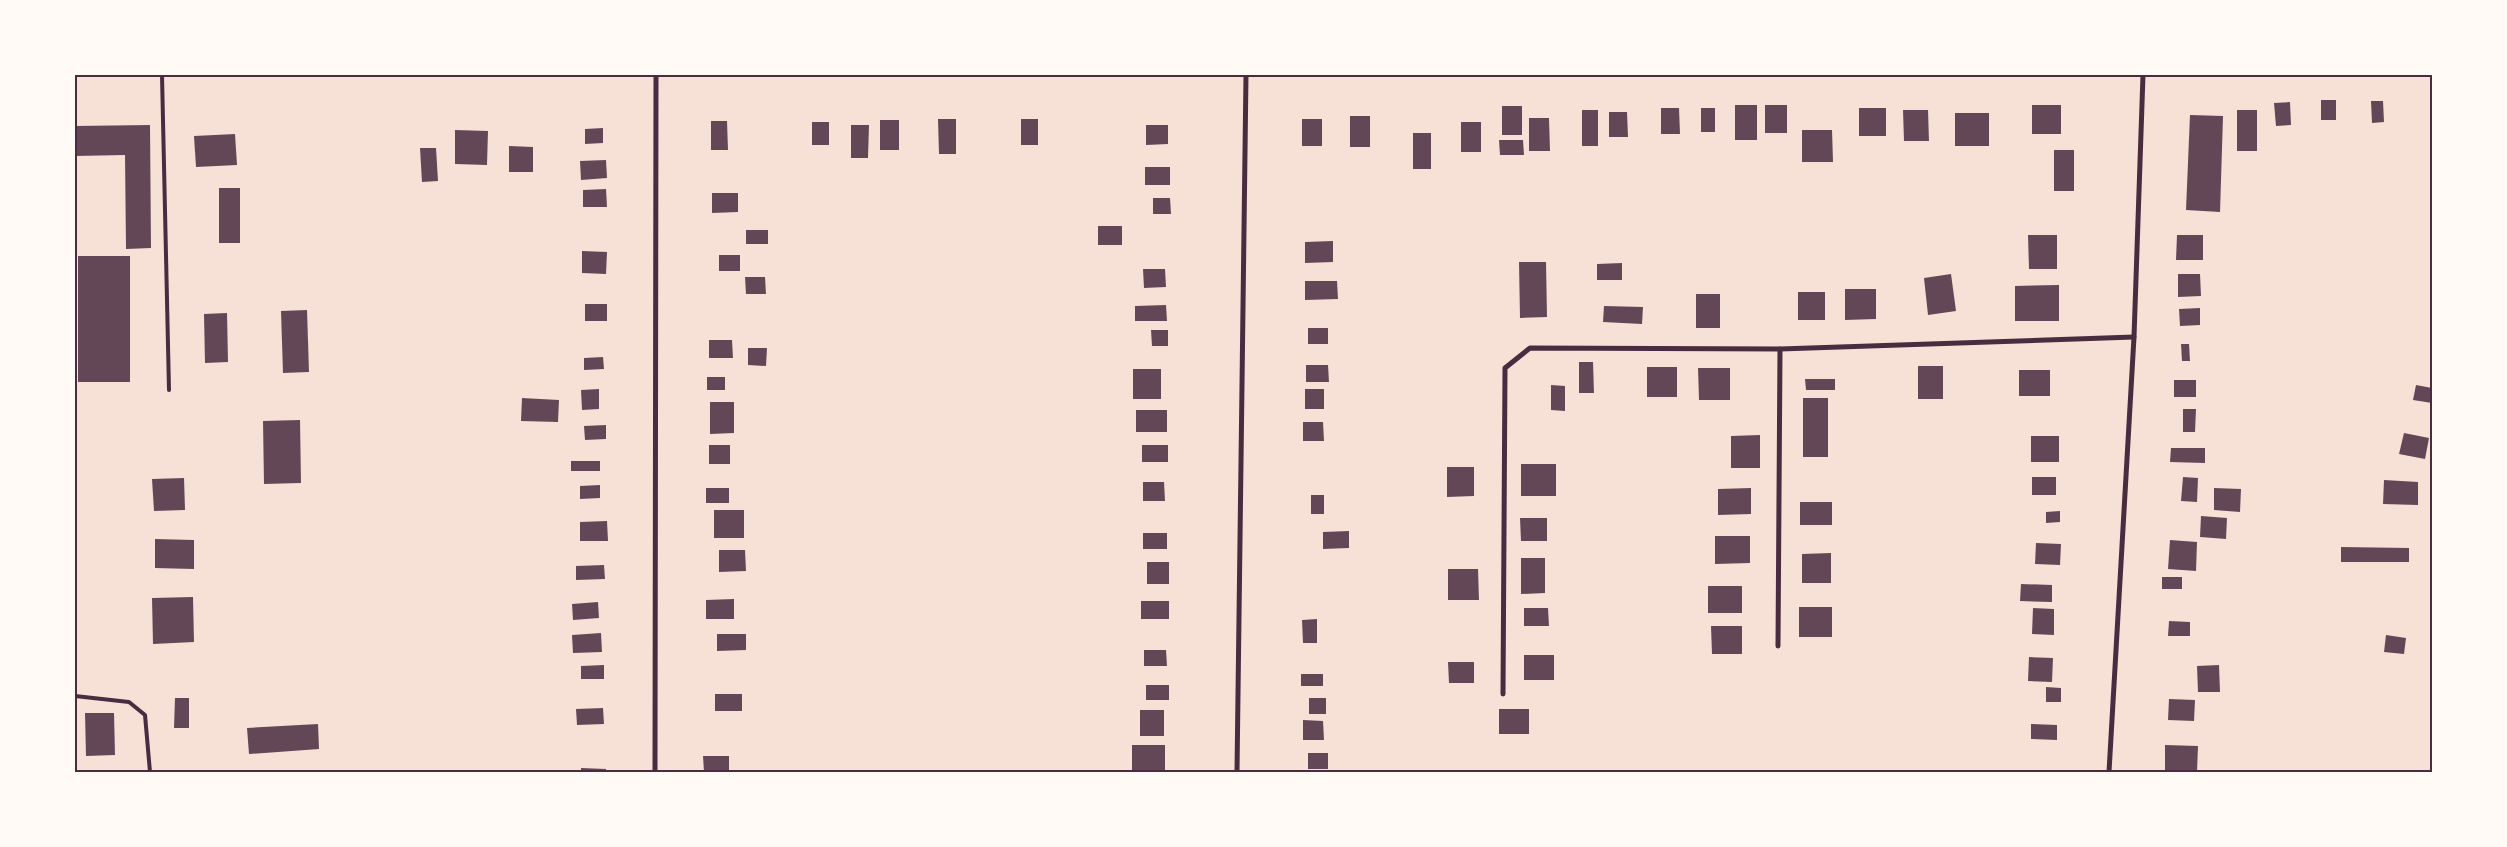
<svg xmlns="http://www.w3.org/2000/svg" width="2507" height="847" viewBox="0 0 2507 847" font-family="'Work Sans',sans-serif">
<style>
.building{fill:#644757}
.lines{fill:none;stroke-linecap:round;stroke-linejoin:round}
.service{stroke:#4a2c40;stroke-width:4}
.minor{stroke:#4a2c40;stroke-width:5}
.neatline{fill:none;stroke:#4a2c40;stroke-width:2}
</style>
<rect width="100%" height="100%" fill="#f7e1d7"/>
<g class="building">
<rect x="2321" y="100" width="15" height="20"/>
<polygon points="2371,101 2383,101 2384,122 2372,123"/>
<polygon points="2290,102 2291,125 2276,126 2274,103"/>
<rect x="1735" y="105" width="22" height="35"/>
<rect x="1765" y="105" width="22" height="28"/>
<rect x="2032" y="105" width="29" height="29"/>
<rect x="1502" y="106" width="20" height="29"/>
<polygon points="1661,108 1679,108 1680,134 1661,134"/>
<rect x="1701" y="108" width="14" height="24"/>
<rect x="1859" y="108" width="27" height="28"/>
<rect x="1582" y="110" width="16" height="36"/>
<polygon points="1903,110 1928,110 1929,141 1904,141"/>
<rect x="2237" y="110" width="20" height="41"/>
<polygon points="1609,112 1627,112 1628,137 1609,137"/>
<rect x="1955" y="113" width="34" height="33"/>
<polygon points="2190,115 2223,116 2220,212 2186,210"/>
<rect x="1350" y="116" width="20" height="31"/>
<polygon points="1529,118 1549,118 1550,151 1529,151"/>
<polygon points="938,119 956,119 956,154 939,154"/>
<rect x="1021" y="119" width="17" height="26"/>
<rect x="1302" y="119" width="20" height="27"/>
<rect x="880" y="120" width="19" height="30"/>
<polygon points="711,121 727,121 728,150 711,150"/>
<rect x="812" y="122" width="17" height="23"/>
<rect x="1461" y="122" width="20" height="30"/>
<polygon points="150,125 151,248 126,249 125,155 75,156 75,126"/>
<polygon points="851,125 869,125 868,158 851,158"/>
<polygon points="1146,125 1168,125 1168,144 1146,145"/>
<polygon points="603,128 603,143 585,144 585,129"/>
<polygon points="455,130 488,131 487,165 455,164"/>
<polygon points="1802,130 1832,130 1833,162 1802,162"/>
<rect x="1413" y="133" width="18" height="36"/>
<polygon points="235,134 237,165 196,167 194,136"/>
<polygon points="1499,140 1523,140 1524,155 1500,155"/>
<polygon points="509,146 533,147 533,172 509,172"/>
<polygon points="420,148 436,148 438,181 422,182"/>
<rect x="2054" y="150" width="20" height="41"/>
<polygon points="606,160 607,178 581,180 580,161"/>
<rect x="1145" y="167" width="25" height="18"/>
<rect x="219" y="188" width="21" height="55"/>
<polygon points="606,189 607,207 583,207 583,190"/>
<polygon points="712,193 738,193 738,212 712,213"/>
<polygon points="1153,198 1170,198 1171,214 1153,214"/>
<rect x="1098" y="226" width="24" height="19"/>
<rect x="746" y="230" width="22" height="14"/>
<polygon points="2028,235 2057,235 2057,269 2029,269"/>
<polygon points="2177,235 2203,235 2203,260 2176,260"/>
<polygon points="1333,241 1333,262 1305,263 1305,242"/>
<polygon points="582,251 607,252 606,274 582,273"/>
<rect x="719" y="255" width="21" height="16"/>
<rect x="78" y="256" width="52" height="126"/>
<polygon points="1519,262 1546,262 1547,317 1520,318"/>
<polygon points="1622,263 1622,280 1597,280 1597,264"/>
<polygon points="1143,269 1165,269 1166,287 1144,288"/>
<polygon points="1951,274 1956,311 1928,315 1924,278"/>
<polygon points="2178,274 2200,274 2201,296 2178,297"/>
<polygon points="745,277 765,277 766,294 746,294"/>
<polygon points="1305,281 1337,281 1338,299 1305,300"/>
<polygon points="2059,285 2059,321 2015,321 2015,286"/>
<polygon points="1845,289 1876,289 1876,319 1845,320"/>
<rect x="1798" y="292" width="27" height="28"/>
<rect x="1696" y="294" width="24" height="34"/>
<rect x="585" y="304" width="22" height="17"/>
<polygon points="1166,305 1167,321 1135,321 1135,306"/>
<polygon points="1604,306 1643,307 1642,324 1603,322"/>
<polygon points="2200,308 2200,325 2180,326 2179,309"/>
<polygon points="307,310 309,372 283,373 281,311"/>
<polygon points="227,313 228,362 205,363 204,314"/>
<rect x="1308" y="328" width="20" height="16"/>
<polygon points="1151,330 1168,330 1168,346 1152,346"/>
<polygon points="709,340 732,340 733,358 709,358"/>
<polygon points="2181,344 2189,344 2190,361 2182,361"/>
<polygon points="748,348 767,348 766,366 748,365"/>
<polygon points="603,357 604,369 584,370 584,358"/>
<polygon points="1579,362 1593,362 1594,393 1579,393"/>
<polygon points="1306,365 1328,365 1329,382 1306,382"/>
<rect x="1918" y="366" width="25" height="33"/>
<rect x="1647" y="367" width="30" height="30"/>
<polygon points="1698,368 1730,368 1730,400 1699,400"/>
<rect x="1133" y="369" width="28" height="30"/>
<rect x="2019" y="370" width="31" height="26"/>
<rect x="707" y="377" width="18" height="13"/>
<polygon points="1805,379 1835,379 1835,390 1806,390"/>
<rect x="2174" y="380" width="22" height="17"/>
<polygon points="1551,385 1565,386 1565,411 1551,410"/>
<polygon points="2416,385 2432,388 2432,403 2413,400"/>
<polygon points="599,389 599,409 582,410 581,390"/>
<rect x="1305" y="389" width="19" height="20"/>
<polygon points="522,398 559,400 558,422 521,421"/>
<rect x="1803" y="398" width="25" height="59"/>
<polygon points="710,402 734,402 734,433 710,434"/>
<polygon points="2183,409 2196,409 2195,432 2183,432"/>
<rect x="1136" y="410" width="31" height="22"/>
<polygon points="300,420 301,483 264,484 263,421"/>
<polygon points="1303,422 1323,422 1324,441 1303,441"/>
<polygon points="606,425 606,439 585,440 584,426"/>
<polygon points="2404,433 2429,438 2425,459 2399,454"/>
<polygon points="1760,435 1760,468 1731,468 1731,436"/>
<rect x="2031" y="436" width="28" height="26"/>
<rect x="709" y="445" width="21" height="19"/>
<rect x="1142" y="445" width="26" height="17"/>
<polygon points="2171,448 2205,448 2205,463 2170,462"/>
<rect x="571" y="461" width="29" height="10"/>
<rect x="1521" y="464" width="35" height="32"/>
<polygon points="1447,467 1474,467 1474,496 1447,497"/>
<rect x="2032" y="477" width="24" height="18"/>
<polygon points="2183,477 2198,478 2197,502 2181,501"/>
<polygon points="184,478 185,510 154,511 152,479"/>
<polygon points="2384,480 2418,482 2418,505 2383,504"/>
<polygon points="1143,482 1164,482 1165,501 1143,501"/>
<polygon points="600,485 600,498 580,499 580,486"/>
<rect x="706" y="488" width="23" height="15"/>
<polygon points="1751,488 1751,514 1718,515 1718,489"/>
<polygon points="2214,488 2241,489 2240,512 2214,510"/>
<rect x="1311" y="495" width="13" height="19"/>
<rect x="1800" y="502" width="32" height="23"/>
<rect x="714" y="510" width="30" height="28"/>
<polygon points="2060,511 2060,522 2046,523 2046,512"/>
<polygon points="2201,516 2227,518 2226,539 2200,537"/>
<polygon points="1520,518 1547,518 1547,541 1521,541"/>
<polygon points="607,521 608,541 580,541 580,522"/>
<polygon points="1349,531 1349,548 1323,549 1323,532"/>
<rect x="1143" y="533" width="24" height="16"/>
<polygon points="1715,536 1750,536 1750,563 1715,564"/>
<polygon points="155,539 194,540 194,569 155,568"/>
<polygon points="2170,540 2197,542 2196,571 2168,569"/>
<polygon points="2036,543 2061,544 2060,565 2035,564"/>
<polygon points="2341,547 2409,548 2409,562 2341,562"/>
<polygon points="719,550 745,550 746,571 719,572"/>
<polygon points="1831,553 1831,583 1802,583 1802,554"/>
<polygon points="1521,558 1545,558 1545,593 1521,594"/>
<rect x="1147" y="562" width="22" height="22"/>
<polygon points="604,565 605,579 576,580 576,566"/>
<polygon points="1448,569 1478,569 1479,600 1448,600"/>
<rect x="2162" y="577" width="20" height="12"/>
<polygon points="2021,584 2052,585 2052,602 2020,601"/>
<rect x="1708" y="586" width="34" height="27"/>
<polygon points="193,597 194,642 153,644 152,598"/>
<polygon points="734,599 734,619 706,619 706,600"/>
<rect x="1141" y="601" width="28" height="18"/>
<polygon points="598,602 599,618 573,620 572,604"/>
<rect x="1799" y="607" width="33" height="30"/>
<polygon points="1524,608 1548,608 1549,626 1524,626"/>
<polygon points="2033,608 2054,609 2054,635 2032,634"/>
<polygon points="1317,619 1317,643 1303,643 1302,620"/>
<polygon points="2169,621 2190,622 2190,636 2168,636"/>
<polygon points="1711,626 1742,626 1742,654 1712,654"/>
<polygon points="601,633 602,652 573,653 572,635"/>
<polygon points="717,634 746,634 746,650 717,651"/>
<polygon points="2386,635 2406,638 2404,654 2384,652"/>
<polygon points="1144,650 1166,650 1167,666 1144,666"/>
<rect x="1524" y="655" width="30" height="25"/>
<polygon points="2029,657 2053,658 2052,682 2028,681"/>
<polygon points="1448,662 1474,662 1474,683 1449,683"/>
<polygon points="604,665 604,679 581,679 581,666"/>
<polygon points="2219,665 2220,692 2198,692 2197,666"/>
<rect x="1301" y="674" width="22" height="12"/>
<rect x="1146" y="685" width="23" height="15"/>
<polygon points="2046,687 2061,688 2061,702 2046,702"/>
<rect x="715" y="694" width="27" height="17"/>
<polygon points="175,698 189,698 189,728 174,728"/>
<rect x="1309" y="698" width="17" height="16"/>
<polygon points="2169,699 2195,700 2194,721 2168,720"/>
<polygon points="603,708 604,724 577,725 576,709"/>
<rect x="1499" y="709" width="30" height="25"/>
<rect x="1140" y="710" width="24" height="26"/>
<polygon points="85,713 114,713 115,755 86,756"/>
<polygon points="1303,720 1323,721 1324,740 1303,740"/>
<polygon points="318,724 319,749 249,754 247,728"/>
<polygon points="2031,724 2057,725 2057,740 2031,739"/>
<rect x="1132" y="745" width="33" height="27"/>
<polygon points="2165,745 2198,746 2197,772 2165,771"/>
<rect x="1308" y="753" width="20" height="16"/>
<polygon points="703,756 729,756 729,772 704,772"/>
<polygon points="581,768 606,769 606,772 581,772"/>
</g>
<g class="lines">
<g class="service">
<polyline points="162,75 169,390"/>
<polyline points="75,696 129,702 145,715 150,772"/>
</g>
<g class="minor">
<polyline points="1778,646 1780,349"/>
<polyline points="1503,694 1505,368 1530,348 1780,349 2134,337"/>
<polyline points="655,772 656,75"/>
<polyline points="1237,772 1246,75"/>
<polyline points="2109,772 2134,337 2143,75"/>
</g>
</g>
<rect width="2507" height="847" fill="none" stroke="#fffaf5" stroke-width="152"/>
<rect x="76" y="76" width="2355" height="695" class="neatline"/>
</svg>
